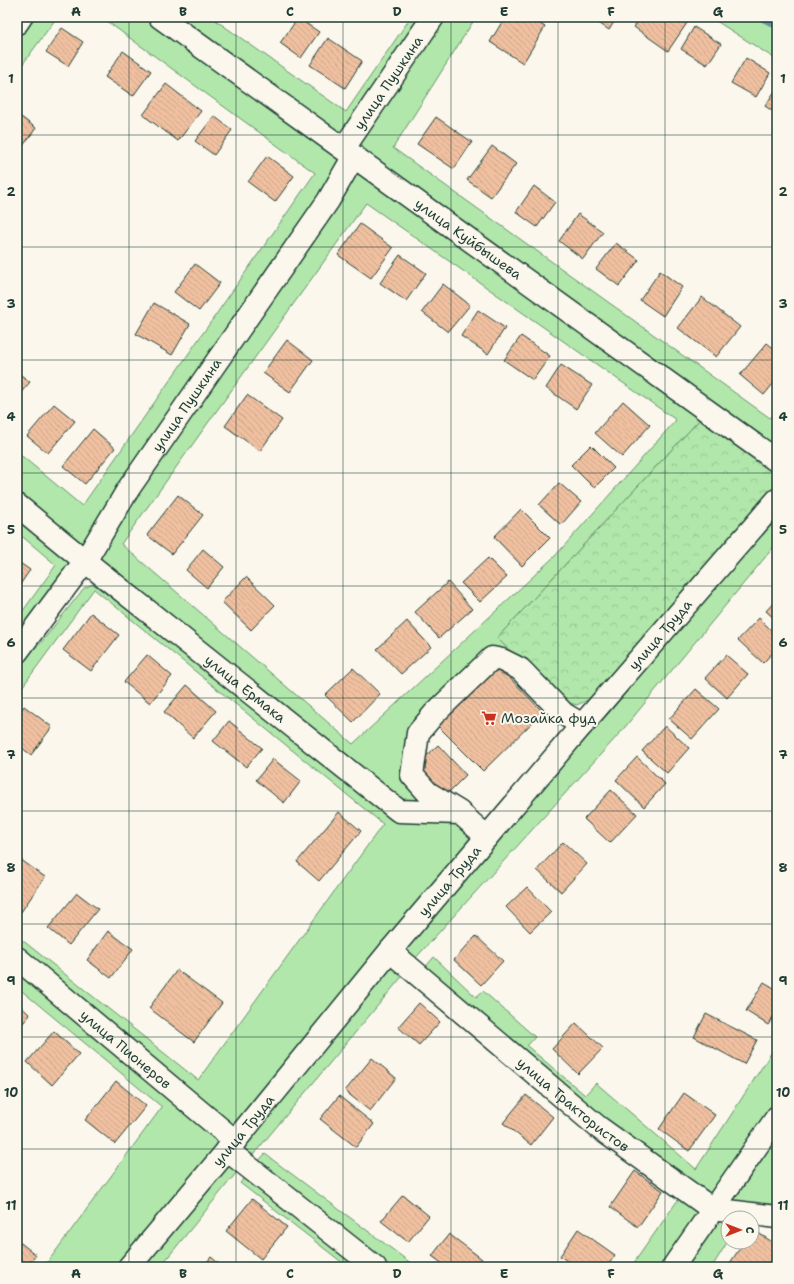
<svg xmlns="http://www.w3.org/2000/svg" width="794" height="1284" viewBox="0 0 794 1284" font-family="'Shantell Sans',sans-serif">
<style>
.green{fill:#b1e7aa;stroke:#68926f;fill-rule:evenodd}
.forest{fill:url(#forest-crowns);stroke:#68926f}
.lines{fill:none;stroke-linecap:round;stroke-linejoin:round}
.stream{stroke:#6692a7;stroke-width:6}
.building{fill:url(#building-back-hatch);stroke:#1f3d34}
.minor-casing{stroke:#1f3d34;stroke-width:25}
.minor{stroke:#fbf7ec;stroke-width:22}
.grid{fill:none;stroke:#1f3d34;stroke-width:1;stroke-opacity:0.55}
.labels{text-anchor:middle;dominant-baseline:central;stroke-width:4;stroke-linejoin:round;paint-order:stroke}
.street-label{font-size:14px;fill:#1f3d34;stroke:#fbf7ec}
.poi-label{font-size:14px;fill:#1f3d34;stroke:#fbf7ec;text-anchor:start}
.neatline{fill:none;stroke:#1f3d34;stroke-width:1.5}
.grid-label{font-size:13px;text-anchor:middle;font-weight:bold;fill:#1f3d34}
</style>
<defs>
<pattern id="forest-crowns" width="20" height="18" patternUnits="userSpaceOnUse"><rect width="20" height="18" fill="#b1e7aa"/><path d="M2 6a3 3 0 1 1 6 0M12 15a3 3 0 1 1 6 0" fill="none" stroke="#98c793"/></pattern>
<pattern id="building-back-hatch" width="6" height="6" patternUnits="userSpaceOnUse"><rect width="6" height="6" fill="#f0c0a0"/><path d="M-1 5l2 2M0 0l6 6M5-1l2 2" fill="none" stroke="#cda68a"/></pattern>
</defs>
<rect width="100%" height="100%" fill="#fbf7ec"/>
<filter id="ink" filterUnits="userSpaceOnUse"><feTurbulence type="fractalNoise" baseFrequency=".025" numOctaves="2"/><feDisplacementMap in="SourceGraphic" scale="8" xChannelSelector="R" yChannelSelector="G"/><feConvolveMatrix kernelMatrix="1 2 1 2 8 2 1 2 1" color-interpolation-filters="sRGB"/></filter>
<g filter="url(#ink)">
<g class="green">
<polygon points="29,17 57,17 17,72 17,34"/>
<polygon points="101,17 146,17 345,161 86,548 17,498 17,452 82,506 315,173"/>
<polygon points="175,17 211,17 346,112 411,17 429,17 341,136"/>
<polygon points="438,17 476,17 393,148 770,418 777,410 777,452 356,147"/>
<polygon points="710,17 777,17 777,60"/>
<path d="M 356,167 L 703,416 L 497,638 L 522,663 L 416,740 L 443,807 L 401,805 L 96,562 L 136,486 ZM 366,203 L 676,420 L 556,555 L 353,744 L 121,544 Z"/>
<polygon points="17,509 75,557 17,643 17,619 56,565 17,532"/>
<polygon points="777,513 777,543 620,733 412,962 403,949 492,845 608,714"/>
<polygon points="93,584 150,626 394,814 459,821 473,835 233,1130 17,951 17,936 198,1080 383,824 94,589 17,694 17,662 31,644 40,644 84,588"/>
<polygon points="434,957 476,997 483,991 535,1037 527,1046 585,1095 596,1083 696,1169 777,1044 777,1104 711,1200 598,1120 422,971"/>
<polygon points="389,965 405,973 248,1161 239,1149"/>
<polygon points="17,966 226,1141 120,1267 44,1267 162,1107 17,987"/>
<polygon points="412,977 705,1209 666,1267 631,1267 680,1197 571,1118 490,1051 408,982"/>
<polygon points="777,1134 777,1209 726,1202"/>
<polygon points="265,1154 416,1267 386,1267 373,1258 254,1166"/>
<polygon points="230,1160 241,1167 160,1267 141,1267"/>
<polygon points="249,1173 363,1267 348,1267 240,1183"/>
<polygon points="715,1216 728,1218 728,1241 712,1267 680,1267"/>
</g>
<polygon class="forest" points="703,416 777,469 777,486 592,698 577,705 561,701 497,638"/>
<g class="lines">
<polyline class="stream" points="759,17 777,26"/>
</g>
<g class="building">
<polygon points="505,17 529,17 545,27 523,63 490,42"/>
<polygon points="590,17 617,17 609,30"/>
<polygon points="641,17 684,17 689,20 668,51 634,27"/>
<polygon points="298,18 319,32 301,58 280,43"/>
<polygon points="694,27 721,44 707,65 681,49"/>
<polygon points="62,28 83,42 68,66 46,52"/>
<polygon points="328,38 362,61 345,88 310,65"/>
<polygon points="123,51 151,71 133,96 105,77"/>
<polygon points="746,58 770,73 756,97 731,83"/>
<polygon points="166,84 201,111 178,141 143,115"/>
<polygon points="777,88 777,114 765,106"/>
<polygon points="17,114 36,128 17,154"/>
<polygon points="214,116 232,130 214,155 195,141"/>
<polygon points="436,117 472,142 454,169 417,144"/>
<polygon points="492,146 516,164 491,197 467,180"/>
<polygon points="267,156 294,176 275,202 248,182"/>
<polygon points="534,186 555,202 537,227 516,212"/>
<polygon points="578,214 603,232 583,259 559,241"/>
<polygon points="360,224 393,248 371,278 338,255"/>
<polygon points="616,243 639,260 619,286 596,269"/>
<polygon points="400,255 426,273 406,301 380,283"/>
<polygon points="195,264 220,283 199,311 174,292"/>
<polygon points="660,271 682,287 663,316 640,300"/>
<polygon points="443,284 470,305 448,332 422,312"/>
<polygon points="702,297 740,327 716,357 678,328"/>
<polygon points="154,303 190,324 172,355 136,334"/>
<polygon points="478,310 505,328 488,354 461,336"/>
<polygon points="521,336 550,356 533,380 504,360"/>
<polygon points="287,340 313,360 290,392 263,373"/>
<polygon points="767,343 777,351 777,379 764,395 740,375"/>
<polygon points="561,365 592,385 576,409 546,388"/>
<polygon points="17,372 30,382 17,397"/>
<polygon points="247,395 282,420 260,451 225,426"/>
<polygon points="623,401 650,425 622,457 595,433"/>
<polygon points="54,404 75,421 48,453 27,436"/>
<polygon points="93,429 115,448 85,484 63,466"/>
<polygon points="591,445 614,468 594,488 571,465"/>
<polygon points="559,483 581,502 561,525 539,505"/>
<polygon points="178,495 203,515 172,554 147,535"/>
<polygon points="521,509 550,538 522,566 494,537"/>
<polygon points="203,549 224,567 207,588 186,570"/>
<polygon points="488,558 507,577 480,602 461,583"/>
<polygon points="17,561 30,570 17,589"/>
<polygon points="246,577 275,605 251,630 222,602"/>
<polygon points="448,582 472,609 439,638 415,612"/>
<polygon points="777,599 777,621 766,611"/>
<polygon points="91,613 119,635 91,671 63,650"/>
<polygon points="759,618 777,636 777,648 763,663 738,640"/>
<polygon points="407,621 431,647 401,674 377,649"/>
<polygon points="147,655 172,676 150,703 124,682"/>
<polygon points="726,655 748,674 727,698 705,678"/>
<polygon points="497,665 543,712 483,771 436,724"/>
<polygon points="353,668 380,694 353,722 325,695"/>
<polygon points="187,685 216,711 193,738 164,712"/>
<polygon points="696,689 719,709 692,739 669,719"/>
<polygon points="24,706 52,727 31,755 17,744 17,716"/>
<polygon points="229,721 262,748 246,767 213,741"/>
<polygon points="665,726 689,748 667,773 642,751"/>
<polygon points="438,745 466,775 444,797 415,767"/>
<polygon points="637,757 665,784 644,807 616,780"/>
<polygon points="273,759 301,781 284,803 256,780"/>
<polygon points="611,790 637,814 610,843 584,819"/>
<polygon points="339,812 361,831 319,881 297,862"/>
<polygon points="563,842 587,864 561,892 537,870"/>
<polygon points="17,857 45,877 21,912 17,909"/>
<polygon points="527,887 551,912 530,932 506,907"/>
<polygon points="77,893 98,909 69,945 48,928"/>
<polygon points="108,931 133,949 111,978 87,960"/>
<polygon points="476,936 503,961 481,985 454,960"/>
<polygon points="177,970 222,1003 194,1042 149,1008"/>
<polygon points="764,982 777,990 777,1011 768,1025 746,1011"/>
<polygon points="17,1003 30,1015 17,1030"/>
<polygon points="419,1003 440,1022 419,1045 398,1027"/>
<polygon points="706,1014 757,1040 744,1064 694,1037"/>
<polygon points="576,1023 603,1048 578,1074 552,1049"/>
<polygon points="54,1031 79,1054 52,1085 27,1062"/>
<polygon points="372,1058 396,1078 370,1111 345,1091"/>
<polygon points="116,1081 146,1106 115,1144 85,1120"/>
<polygon points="684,1093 715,1115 689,1151 659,1129"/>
<polygon points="526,1095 553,1117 531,1145 503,1123"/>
<polygon points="339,1096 374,1124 356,1147 320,1119"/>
<polygon points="635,1171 663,1191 638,1227 610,1207"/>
<polygon points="403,1195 429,1216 408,1242 381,1221"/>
<polygon points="252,1199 287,1227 261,1259 226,1231"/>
<polygon points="578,1229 615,1255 607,1267 576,1267 560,1256"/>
<polygon points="752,1229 777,1245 777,1255 769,1267 737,1267 730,1263 744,1242 752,1242"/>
<polygon points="449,1234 482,1259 476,1267 447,1267 432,1256"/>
<polygon points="17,1240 36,1255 27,1267 17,1267"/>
<polygon points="211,1257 223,1267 203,1267"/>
</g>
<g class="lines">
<g class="minor-casing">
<g id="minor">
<path id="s1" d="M 160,17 L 777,461"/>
<polyline points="17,23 21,17"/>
<path id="s2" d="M 344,148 L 433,17"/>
<path id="s3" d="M 17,505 L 85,561 L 399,811 L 460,813 L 487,837"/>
<path id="s4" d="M 17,652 L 85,561 L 129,488 L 328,201 L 354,156"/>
<polyline points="459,812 428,793 412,775 418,733 434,714 492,658 502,660 520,669 564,714 582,725"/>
<path id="s5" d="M 390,951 L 598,1127 L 712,1209 L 777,1217"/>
<path id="s6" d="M 17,958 L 235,1141"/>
<polyline points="227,1150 375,1267"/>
<path id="s7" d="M 129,1267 L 235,1141 L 390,951 L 582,725 L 777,500"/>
<polyline points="673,1267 777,1117"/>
</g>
</g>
<use href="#minor" class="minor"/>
</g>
</g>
<path class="grid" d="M 129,17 L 129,1267M 236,17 L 236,1267M 343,17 L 343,1267M 451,17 L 451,1267M 558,17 L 558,1267M 665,17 L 665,1267M 17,135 L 777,135M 17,247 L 777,247M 17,360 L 777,360M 17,473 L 777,473M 17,586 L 777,586M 17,698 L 777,698M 17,811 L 777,811M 17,924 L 777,924M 17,1037 L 777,1037M 17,1149 L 777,1149"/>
<defs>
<g id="supermarket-bare" transform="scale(1.2)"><path d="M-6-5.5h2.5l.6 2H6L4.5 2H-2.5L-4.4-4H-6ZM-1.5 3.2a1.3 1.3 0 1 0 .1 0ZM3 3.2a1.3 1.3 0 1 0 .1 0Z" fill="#c8321e" stroke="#fbf7ec" stroke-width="2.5" paint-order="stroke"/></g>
</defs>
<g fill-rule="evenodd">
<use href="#supermarket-bare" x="489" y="718"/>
</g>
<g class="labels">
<g class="street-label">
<text stroke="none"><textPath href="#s2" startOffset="79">улица Пушкина</textPath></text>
<text stroke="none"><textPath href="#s1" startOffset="380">улица Куйбышева</textPath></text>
<text stroke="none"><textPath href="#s4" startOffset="300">улица Пушкина</textPath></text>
<text stroke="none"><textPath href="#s7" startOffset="826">улица Труда</textPath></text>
<text stroke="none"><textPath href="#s3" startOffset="293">улица Ермака</textPath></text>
<text stroke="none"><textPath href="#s7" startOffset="502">улица Труда</textPath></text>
<text stroke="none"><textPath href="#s6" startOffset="142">улица Пионеров</textPath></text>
<text stroke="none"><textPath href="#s5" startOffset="239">улица Трактористов</textPath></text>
<text stroke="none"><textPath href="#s7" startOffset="178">улица Труда</textPath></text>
</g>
<g class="poi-label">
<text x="501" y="718">Мозайка фуд</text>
</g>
</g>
<rect width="794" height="1284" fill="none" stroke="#fbf7ec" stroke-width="44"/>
<g transform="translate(740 1230) rotate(90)"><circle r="19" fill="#fbf7ec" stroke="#a3ada2"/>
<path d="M0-3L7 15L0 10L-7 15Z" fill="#c8321e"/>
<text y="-6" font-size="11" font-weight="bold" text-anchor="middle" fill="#1f3d34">С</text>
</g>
<rect x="22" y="22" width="750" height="1240" class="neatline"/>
<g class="grid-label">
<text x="76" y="16">A</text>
<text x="183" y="16">B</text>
<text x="290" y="16">C</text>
<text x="397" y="16">D</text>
<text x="504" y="16">E</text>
<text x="611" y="16">F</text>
<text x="718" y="16">G</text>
<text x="11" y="83">1</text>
<text x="783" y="83">1</text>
<text x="11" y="196">2</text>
<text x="783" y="196">2</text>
<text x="11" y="308">3</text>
<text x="783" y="308">3</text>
<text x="11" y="421">4</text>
<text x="783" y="421">4</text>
<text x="11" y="534">5</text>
<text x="783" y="534">5</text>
<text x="11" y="647">6</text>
<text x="783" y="647">6</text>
<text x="11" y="759">7</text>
<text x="783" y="759">7</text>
<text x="11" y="872">8</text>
<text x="783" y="872">8</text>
<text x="11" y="985">9</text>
<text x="783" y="985">9</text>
<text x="11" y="1097">10</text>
<text x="783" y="1097">10</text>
<text x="11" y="1210">11</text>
<text x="783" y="1210">11</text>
<text x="76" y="1278">A</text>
<text x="183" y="1278">B</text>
<text x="290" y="1278">C</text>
<text x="397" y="1278">D</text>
<text x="504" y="1278">E</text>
<text x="611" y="1278">F</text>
<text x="718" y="1278">G</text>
</g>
</svg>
